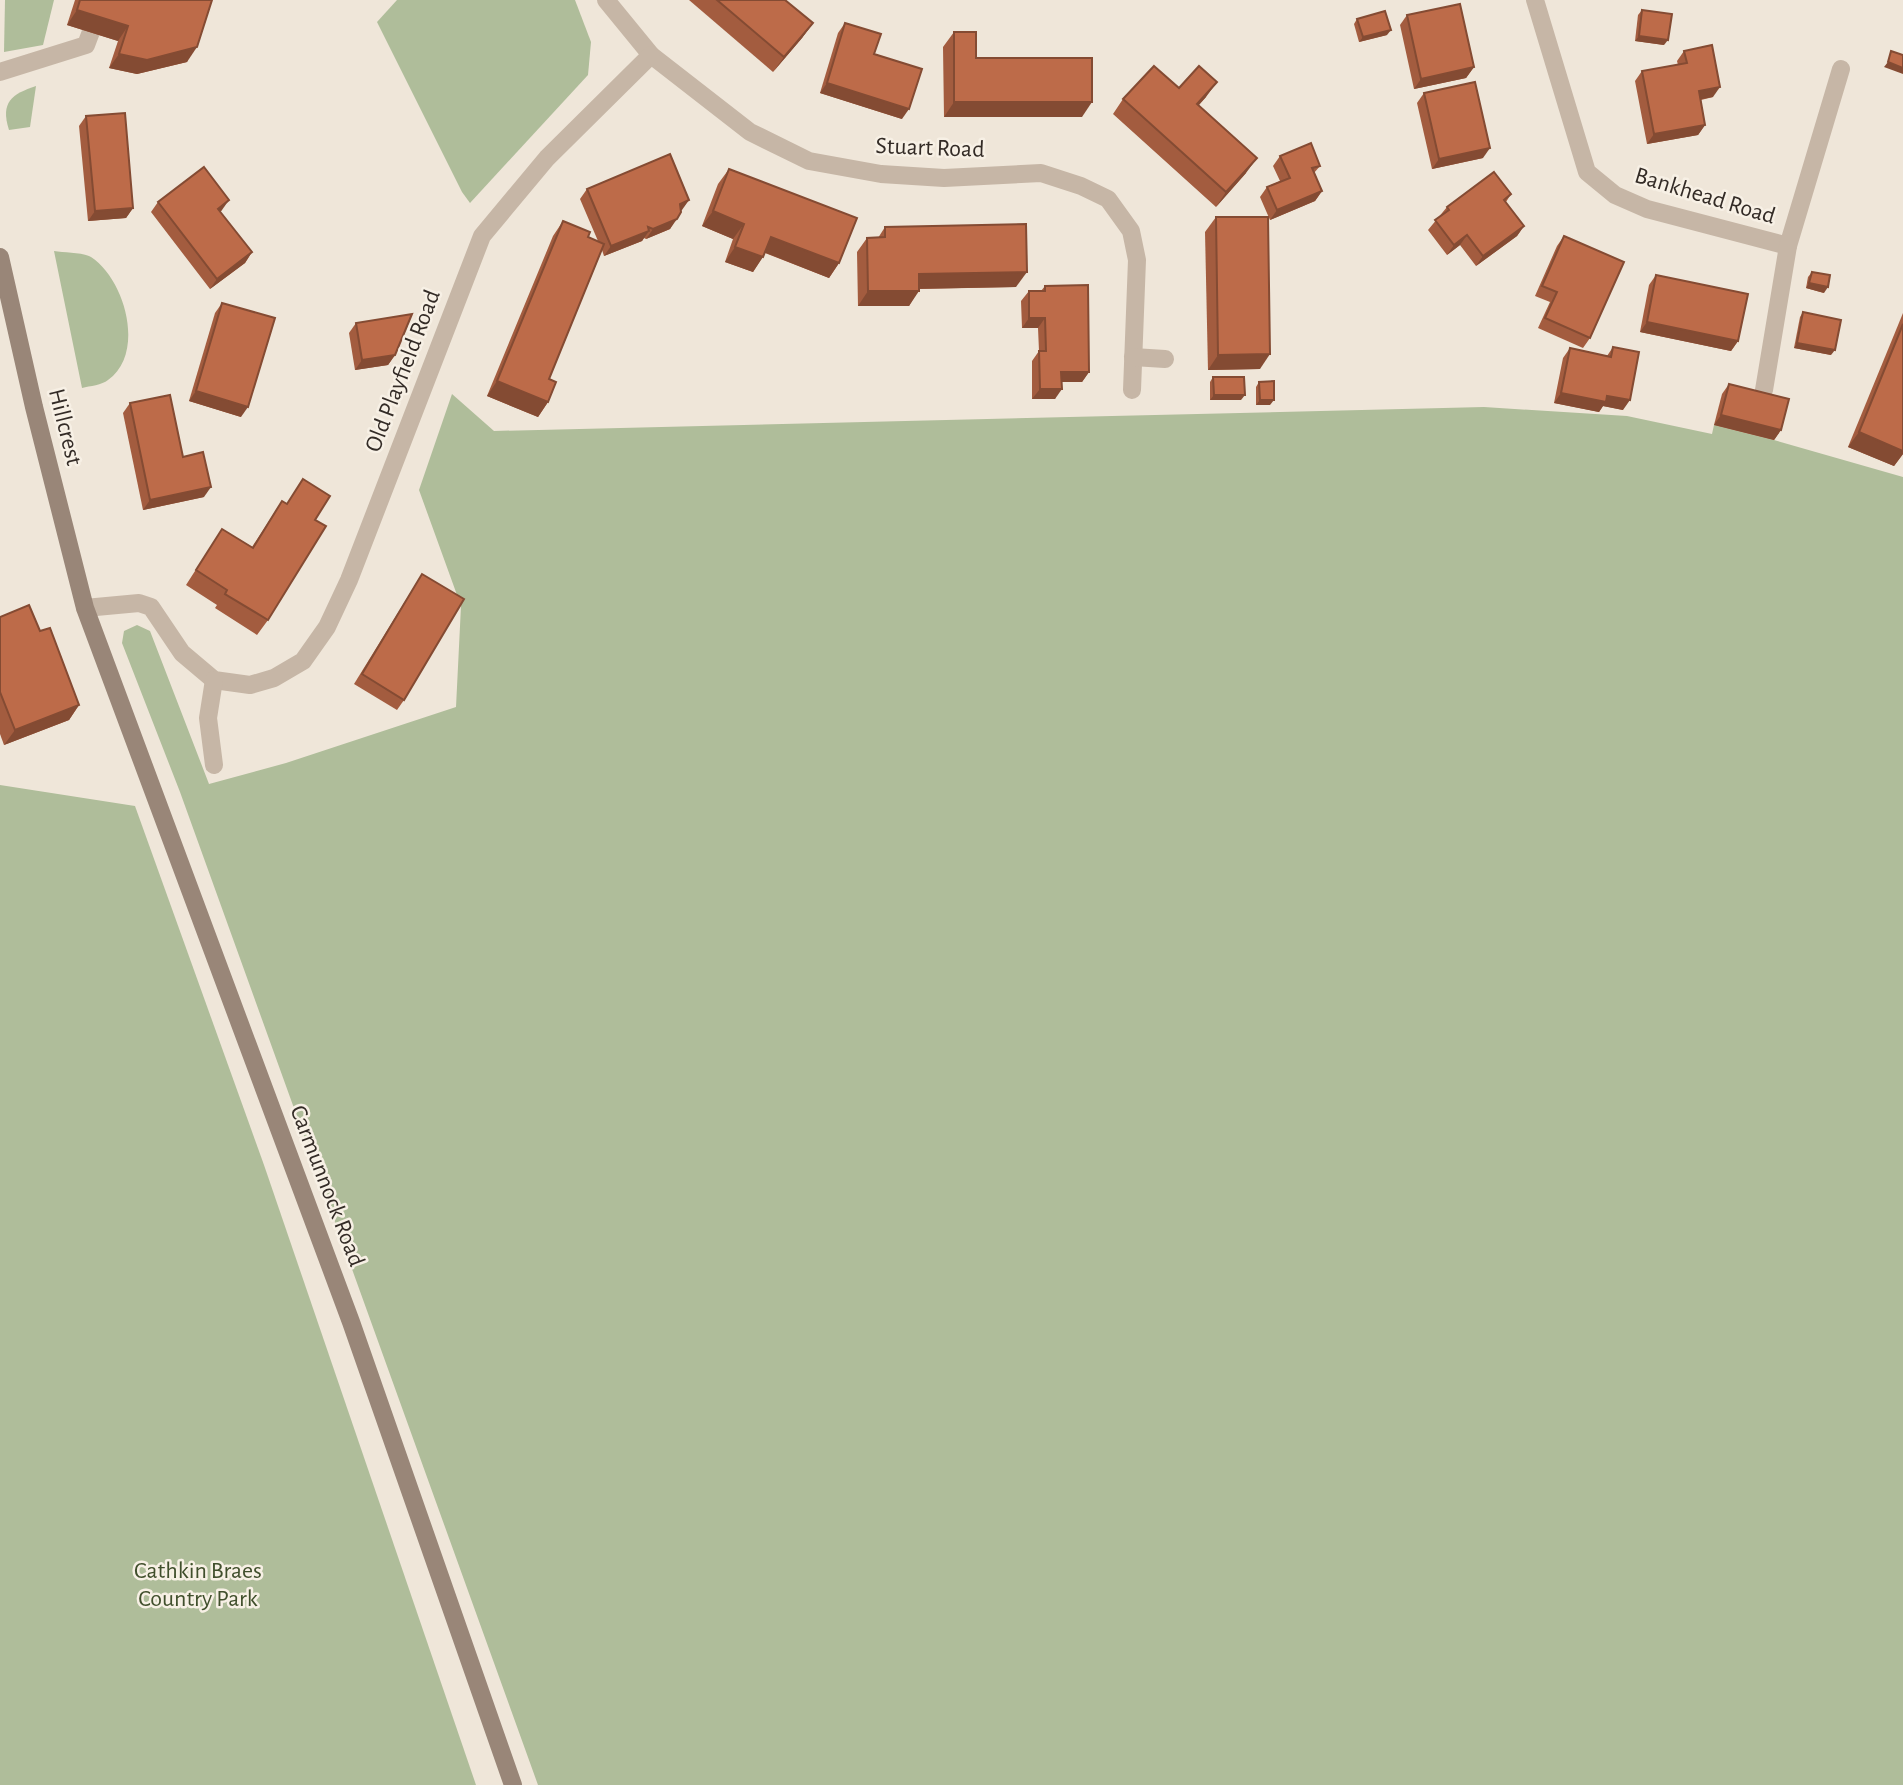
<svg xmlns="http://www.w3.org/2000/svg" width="1903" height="1785" viewBox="0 0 1903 1785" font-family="'Alegreya Sans',sans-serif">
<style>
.green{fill:#afbd9a}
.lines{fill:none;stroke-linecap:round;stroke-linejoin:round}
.lane{stroke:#c6b6a6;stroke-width:18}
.street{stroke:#c6b6a6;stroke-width:18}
.secondary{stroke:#998678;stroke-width:18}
.wall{fill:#a35c3f}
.shaded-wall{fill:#844b33}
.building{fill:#bd6b49;stroke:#844b33;stroke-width:2}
.labels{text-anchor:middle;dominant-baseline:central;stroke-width:5;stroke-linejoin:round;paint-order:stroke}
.street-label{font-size:24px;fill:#332b26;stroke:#f7f0e5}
.park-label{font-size:24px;fill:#404f2c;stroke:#f7f0e5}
</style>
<rect width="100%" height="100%" fill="#efe6d9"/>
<g class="green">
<polygon points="5,0 54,0 43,45 4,52"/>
<polygon points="397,0 575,0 591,42 588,75 470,203 462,192 377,22"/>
<path d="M 36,86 L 30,127 L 9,130 C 0,102 12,94 36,86 Z"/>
<path d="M 54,251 C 64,253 82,252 91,257 C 125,279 146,353 108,380 C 102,385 90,386 82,388 Z"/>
<polygon points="452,394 494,431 1484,407 1627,416 1712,434 1714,425 1774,440 1903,477 1903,1785 538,1785 180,792 122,643 124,631 137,625 150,631 209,784 286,763 456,707 461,606 419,490"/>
<polygon points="0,785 135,806 264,1165 476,1785 0,1785"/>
</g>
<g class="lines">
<polyline class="lane" points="0,72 86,45 103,0"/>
<g class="street">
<polyline points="606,0 651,55 750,132 809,161 881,174 944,178 1041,173 1081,186 1108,199 1131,231 1137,260 1132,390"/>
<polyline points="1535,0 1587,172 1615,195 1647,209 1788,246"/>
<polyline points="1133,357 1165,359"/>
<polyline points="1764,390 1788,246 1841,69"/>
<polyline points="85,608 139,603 151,607 182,653 214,680 250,685 274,678 303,661 327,627 349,580 482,236 547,158 651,55"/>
<polyline points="214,765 208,718 214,680"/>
</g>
<polyline class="secondary" points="0,257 34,407 85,608 351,1322 513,1785"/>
</g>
<g class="wall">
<polygon points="75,0 212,0 187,62 137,74 109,68 118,41 67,25"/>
<polygon points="689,0 785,0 813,23 802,38 773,72"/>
<polygon points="1642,10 1664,45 1635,41 1638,15"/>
<polygon points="1407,15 1474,67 1466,78 1414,89 1400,25"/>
<polygon points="1357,19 1387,35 1359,42 1354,24"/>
<polygon points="845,23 874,54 902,119 820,93 838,33"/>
<polygon points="954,32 976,58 1082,117 944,117 943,47"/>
<polygon points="1684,51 1713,97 1701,100 1705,125 1698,135 1647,144 1635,81 1642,71 1678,65 1677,61"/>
<polygon points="1424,93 1483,158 1432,169 1417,103"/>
<polygon points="1206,97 1198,106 1246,173 1216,207 1113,114 1123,99"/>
<polygon points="86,116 133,208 126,218 88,221 79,126"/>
<polygon points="1280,156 1320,166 1314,173 1322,191 1315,201 1270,220 1260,197 1267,187 1280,181 1273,166"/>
<polygon points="729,169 839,263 829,278 765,253 753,272 725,262 733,239 702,226 718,184"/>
<polygon points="587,189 689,200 680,211 670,229 646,239 644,238 642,241 604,256 602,250 549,379 548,402 538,417 487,396 553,236 563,221 588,237 598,241 580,199"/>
<polygon points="1511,194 1506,202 1524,226 1517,236 1476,266 1460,245 1447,255 1428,230 1447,207"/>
<polygon points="158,202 222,210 220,212 252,252 245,263 210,289 151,212"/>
<polygon points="1216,217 1260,369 1208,370 1205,232"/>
<polygon points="885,227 1016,287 919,289 909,306 858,306 857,252 867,238 878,238"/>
<polygon points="1564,236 1590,338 1583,348 1538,328 1550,302 1535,296 1557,246"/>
<polygon points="1812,272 1824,293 1806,288 1808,277"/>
<polygon points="1656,275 1738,341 1731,351 1640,332 1649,285"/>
<polygon points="1045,286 1089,372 1082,382 1062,382 1055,399 1032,399 1032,361 1039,351 1038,328 1022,328 1021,301 1029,291 1041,291"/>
<polygon points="222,303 241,417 189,401 215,313"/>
<polygon points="1803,312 1831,355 1794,348 1800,317"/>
<polygon points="1903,313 1903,454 1894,466 1848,447"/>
<polygon points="356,323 395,355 388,365 355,370 349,333"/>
<polygon points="1613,347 1623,410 1603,406 1599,412 1554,403 1563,358 1570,348 1607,356"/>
<polygon points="1213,377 1241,400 1210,400 1210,382"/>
<polygon points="1259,382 1270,405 1256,405 1256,387"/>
<polygon points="1729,384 1781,430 1774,440 1714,425 1722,394"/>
<polygon points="130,403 183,457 204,497 143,510 123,413"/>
<polygon points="303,479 315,520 268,620 257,635 215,608 217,605 186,585 222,529 252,547 282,501 287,504"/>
<polygon points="422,574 404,700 397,710 354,684"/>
<polygon points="0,617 40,631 79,705 69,720 4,745 0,734"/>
</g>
<g class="shaded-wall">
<polygon points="77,10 128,26 118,41 67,25"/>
<polygon points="813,23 802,38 773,72 784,57"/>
<polygon points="1391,30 1387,35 1359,42 1363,37"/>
<polygon points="1639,36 1668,40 1664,45 1635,41"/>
<polygon points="197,47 187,62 137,74 109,68 119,54"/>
<polygon points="1888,62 1903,68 1903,74 1884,67"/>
<polygon points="1474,67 1466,78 1414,89 1421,79"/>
<polygon points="1217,82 1206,97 1186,119 1197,104"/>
<polygon points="827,83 909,109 902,119 820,93"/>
<polygon points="1720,87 1713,97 1692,101 1699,91"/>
<polygon points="954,102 1092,102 1082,117 944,117"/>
<polygon points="1705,125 1698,135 1647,144 1654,134"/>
<polygon points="1490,148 1483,158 1432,169 1439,159"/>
<polygon points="1257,158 1246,173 1216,207 1226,192"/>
<polygon points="1322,191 1315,201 1270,220 1277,210"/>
<polygon points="229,200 222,210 211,219 218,209"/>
<polygon points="689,200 682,210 673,214 680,204"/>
<polygon points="133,208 126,218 88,221 95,211"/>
<polygon points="713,211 744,224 733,239 702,226"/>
<polygon points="677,219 670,229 646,239 653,229"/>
<polygon points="1524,226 1517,236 1476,266 1483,256"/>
<polygon points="649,231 642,241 604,256 611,246"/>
<polygon points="1467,235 1460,245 1447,255 1454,245"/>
<polygon points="771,237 839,263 829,278 761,251"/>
<polygon points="735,247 763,257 753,272 725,262"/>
<polygon points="252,252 245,263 210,289 217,279"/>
<polygon points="1027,272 1016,287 908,289 919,274"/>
<polygon points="1809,283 1828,287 1824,293 1806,288"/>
<polygon points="868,291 919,291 909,306 858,306"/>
<polygon points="1029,318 1045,318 1038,328 1022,328"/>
<polygon points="1647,322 1738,341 1731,351 1640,332"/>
<polygon points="1797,343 1835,350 1831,355 1794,348"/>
<polygon points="1270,354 1260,369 1208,370 1218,355"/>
<polygon points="395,355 388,365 355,370 362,360"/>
<polygon points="1061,372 1089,372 1082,382 1054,382"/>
<polygon points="497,381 548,402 538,417 487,396"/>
<polygon points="1040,389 1062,389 1055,399 1032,399"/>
<polygon points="196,391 248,407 241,417 189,401"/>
<polygon points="1561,393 1607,396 1630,400 1623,410 1603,406 1599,412 1554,403"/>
<polygon points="1214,395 1245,395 1241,400 1210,400"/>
<polygon points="1260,400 1274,400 1270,405 1256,405"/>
<polygon points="1721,415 1781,430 1774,440 1714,425"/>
<polygon points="1859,432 1903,451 1903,454 1894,466 1848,447"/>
<polygon points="211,487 204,497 143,510 150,500"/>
<polygon points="79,705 69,720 4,745 15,730"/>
</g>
<g class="building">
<polygon points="80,0 212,0 197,47 147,60 119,54 128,26 77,10"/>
<polygon points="717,0 785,0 813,23 784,57"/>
<polygon points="1460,4 1474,67 1421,79 1407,15"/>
<polygon points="1642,10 1672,14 1668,40 1639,36"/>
<polygon points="1385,11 1391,30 1363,37 1357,19"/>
<polygon points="845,23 881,34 874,54 922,69 909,109 827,83"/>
<polygon points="954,32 976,32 976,58 1092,58 1092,102 954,102"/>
<polygon points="1712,45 1720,87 1699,91 1705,125 1654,134 1642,71 1687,63 1684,51"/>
<polygon points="1891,51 1903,55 1903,68 1888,62"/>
<polygon points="1154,66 1179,88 1199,66 1217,82 1197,104 1257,158 1226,192 1123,99"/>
<polygon points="1475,82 1490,148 1439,159 1424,93"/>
<polygon points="125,113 133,208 95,211 86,116"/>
<polygon points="1311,143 1320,166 1312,168 1322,191 1277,210 1267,187 1290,178 1280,156"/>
<polygon points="670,154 689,200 680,204 681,212 677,219 653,229 648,227 649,231 611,246 587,189"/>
<polygon points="204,167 229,200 218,209 252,252 217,279 158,202"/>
<polygon points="729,169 857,218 839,263 771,237 763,257 735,247 744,224 713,211"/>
<polygon points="1494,172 1511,194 1504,200 1524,226 1483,256 1467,235 1454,245 1435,220 1449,210 1447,207"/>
<polygon points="1216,217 1268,217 1270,354 1218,355"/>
<polygon points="563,221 590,232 588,237 604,244 549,379 556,382 548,402 497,381"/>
<polygon points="1026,224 1027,272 919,274 919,291 868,291 867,238 885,237 885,227"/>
<polygon points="1564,236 1624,262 1590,338 1545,318 1557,292 1542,286"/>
<polygon points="1812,272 1830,275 1828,287 1809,283"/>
<polygon points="1656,275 1748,294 1738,341 1647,322"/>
<polygon points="1088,285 1089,372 1061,372 1062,389 1040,389 1039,351 1046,351 1045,318 1029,318 1029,291 1045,291 1045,286"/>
<polygon points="222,303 275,318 248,407 196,391"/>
<polygon points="1803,312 1841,320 1835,350 1797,343"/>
<polygon points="412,314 395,355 362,360 356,323"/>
<polygon points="1903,324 1903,451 1859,432"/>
<polygon points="1613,347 1639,352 1630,400 1607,396 1606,402 1561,393 1570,348 1611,357"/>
<polygon points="1213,377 1244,377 1245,395 1214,395"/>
<polygon points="1274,381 1274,400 1260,400 1259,382"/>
<polygon points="1729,384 1789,399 1781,430 1721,415"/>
<polygon points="170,395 183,457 203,452 211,487 150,500 130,403"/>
<polygon points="303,479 330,496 315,520 326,526 268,620 225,594 227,590 196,570 222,529 253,548 282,501 287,504"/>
<polygon points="422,574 464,599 404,700 362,674"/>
<polygon points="29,605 40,631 50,628 79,705 15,730 0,692 0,617"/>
</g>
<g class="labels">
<g class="street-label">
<text transform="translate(930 148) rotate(2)">Stuart Road</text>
<text transform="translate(1705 196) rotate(17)">Bankhead Road</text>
<text transform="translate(403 371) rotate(-69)">Old Playfield Road</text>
<text transform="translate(65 427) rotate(76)">Hillcrest</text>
<text transform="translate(327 1186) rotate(69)">Carmunnock Road</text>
</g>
<g class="park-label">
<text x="198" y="1571">Cathkin Braes<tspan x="198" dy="28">Country Park</tspan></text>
</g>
</g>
</svg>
